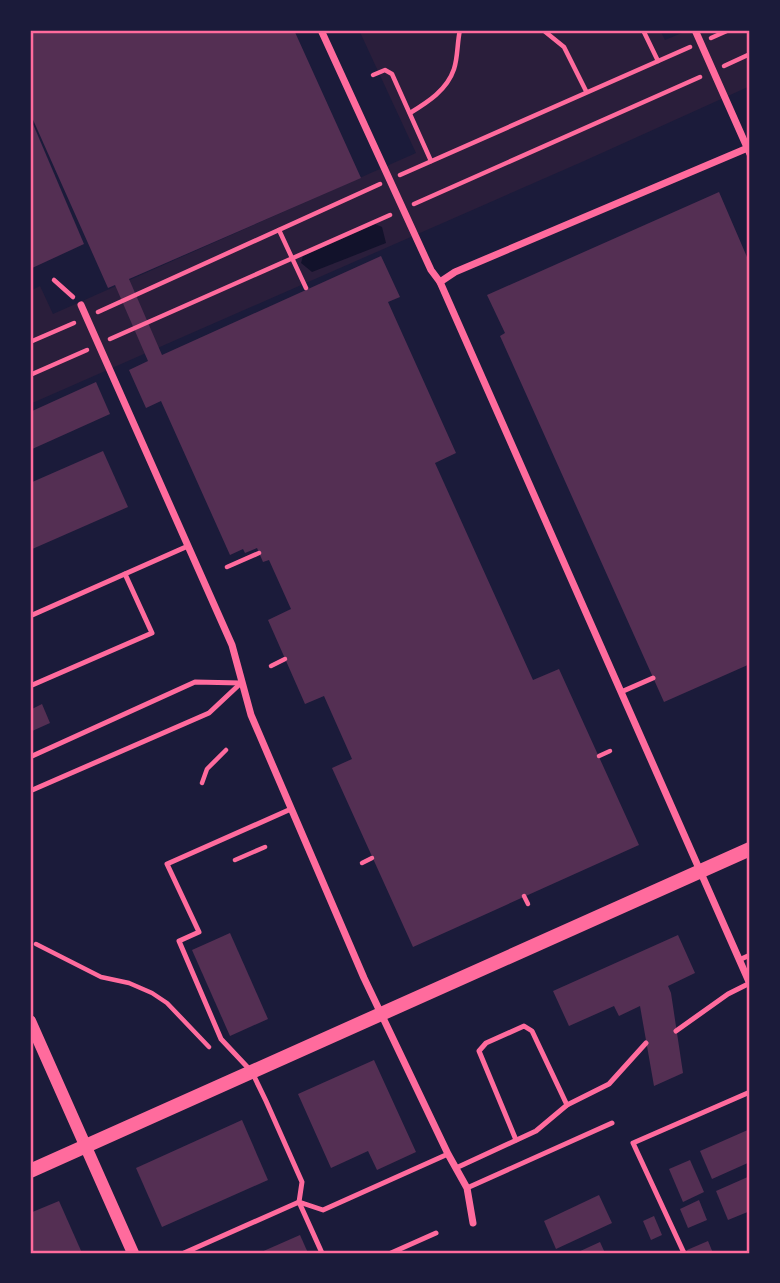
<svg xmlns="http://www.w3.org/2000/svg" width="780" height="1283" viewBox="0 0 780 1283" font-family="'DM Sans',sans-serif">
<style>
.green{fill:#2a1e3b}
.water{fill:#12122b}
.building{fill:#542f53}
.lines{fill:none;stroke-linecap:round;stroke-linejoin:round}
.path{stroke:#ff6b9d;stroke-width:4.5}
.service{stroke:#ff6b9d;stroke-width:5}
.minor{stroke:#ff6b9d;stroke-width:7}
.tertiary{stroke:#ff6b9d;stroke-width:12}
.secondary{stroke:#ff6b9d;stroke-width:14}
.neatline{fill:none;stroke:#ff6b9d;stroke-width:2.5}
</style>
<rect width="100%" height="100%" fill="#1b1b3a"/>
<polygon class="green" points="359,30 660,30 665,40 689,30 750,30 750,86 584,161 30,404 30,291 40,286 53,314 416,153"/>
<polygon class="water" points="375,224 382,227 386,243 312,272 301,263 303,256"/>
<g class="building">
<polygon points="30,30 294,30 361,178 129,279 162,355 381,256 400,297 388,302 456,453 435,463 533,680 559,669 639,845 413,947 332,768 352,759 324,696 305,704 268,620 291,609 269,560 263,562 257,548 245,553 243,549 230,555 161,401 146,408 129,370 148,361 115,285 108,288 30,113"/>
<polygon points="30,117 84,244 30,269"/>
<polygon points="719,192 750,264 750,664 664,702 500,336 505,333 487,295"/>
<polygon points="96,382 110,414 30,450 30,412"/>
<polygon points="103,451 128,507 30,550 30,483"/>
<polygon points="42,704 50,723 30,732 30,710"/>
<polygon points="230,933 268,1019 230,1036 192,950"/>
<polygon points="678,935 695,973 668,986 671,993 683,1073 654,1086 640,1006 619,1016 614,1006 569,1026 553,991"/>
<polygon points="374,1060 416,1152 377,1170 368,1151 331,1168 298,1094"/>
<polygon points="242,1120 268,1180 162,1227 136,1168"/>
<polygon points="750,1129 750,1162 712,1179 700,1151"/>
<polygon points="690,1160 704,1192 683,1202 669,1169"/>
<polygon points="750,1176 750,1211 728,1220 716,1191"/>
<polygon points="599,1195 612,1223 556,1249 544,1221"/>
<polygon points="699,1200 707,1220 688,1228 680,1209"/>
<polygon points="59,1201 82,1253 30,1253 30,1213"/>
<polygon points="654,1216 662,1235 651,1240 643,1221"/>
<polygon points="300,1235 308,1253 259,1253"/>
<polygon points="708,1241 713,1253 688,1253 687,1250"/>
<polygon points="600,1242 605,1253 576,1253"/>
</g>
<g class="lines">
<g class="path">
<polyline points="543,30 564,47 586,91"/>
<polyline points="643,30 658,61"/>
<polyline points="711,38 729,30"/>
<polyline points="724,66 750,54"/>
<polyline points="373,75 385,70 392,74 431,161"/>
<path d="M 410,113 C 428,102 447,90 454,69 C 458,57 457,43 460,30"/>
<polyline points="400,175 690,47"/>
<polyline points="414,204 700,77"/>
<polyline points="279,230 306,288"/>
<polyline points="54,280 73,297"/>
<polyline points="98,312 380,184"/>
<polyline points="110,339 390,215"/>
<polyline points="30,342 74,323"/>
<polyline points="30,375 87,350"/>
<polyline points="227,567 259,553"/>
<polyline points="271,666 285,659"/>
<polyline points="599,756 610,751"/>
<polyline points="202,783 207,769 226,750"/>
<polyline points="235,860 265,847"/>
<polyline points="362,863 372,858"/>
<polyline points="524,896 528,904"/>
<polyline points="36,944 101,977 129,983 152,993 167,1003 209,1047"/>
</g>
<g class="service">
<polyline points="30,616 188,546"/>
<polyline points="30,686 152,633 125,574"/>
<polyline points="621,692 653,678"/>
<polyline points="30,757 195,682 241,683"/>
<polyline points="30,791 209,713 241,683"/>
<polyline points="291,809 167,864 199,932 179,941 221,1039 252,1072 266,1101 302,1182 299,1202 323,1210 448,1154"/>
<polyline points="739,960 750,955"/>
<polyline points="676,1031 728,994 750,983"/>
<polyline points="516,1140 479,1051 486,1043 524,1026 532,1031 567,1105"/>
<polyline points="456,1168 536,1131 567,1105 609,1084 646,1043"/>
<polyline points="467,1188 612,1123"/>
<polyline points="184,1253 299,1202 322,1253"/>
<polyline points="391,1253 436,1233"/>
<polyline points="684,1253 633,1143 750,1092"/>
</g>
<g class="minor">
<polyline points="321,30 431,270 440,282 750,984"/>
<polyline points="695,30 750,154"/>
<polyline points="440,282 455,272 750,147"/>
<polyline points="81,305 232,645 251,715 364,978 448,1154 467,1188 473,1223"/>
</g>
<polyline class="tertiary" points="30,1021 133,1253"/>
<polyline class="secondary" points="30,1171 750,849"/>
</g>
<rect width="780" height="1283" fill="none" stroke="#1b1b3a" stroke-width="63"/>
<rect x="32" y="32" width="716" height="1220" class="neatline"/>
</svg>
